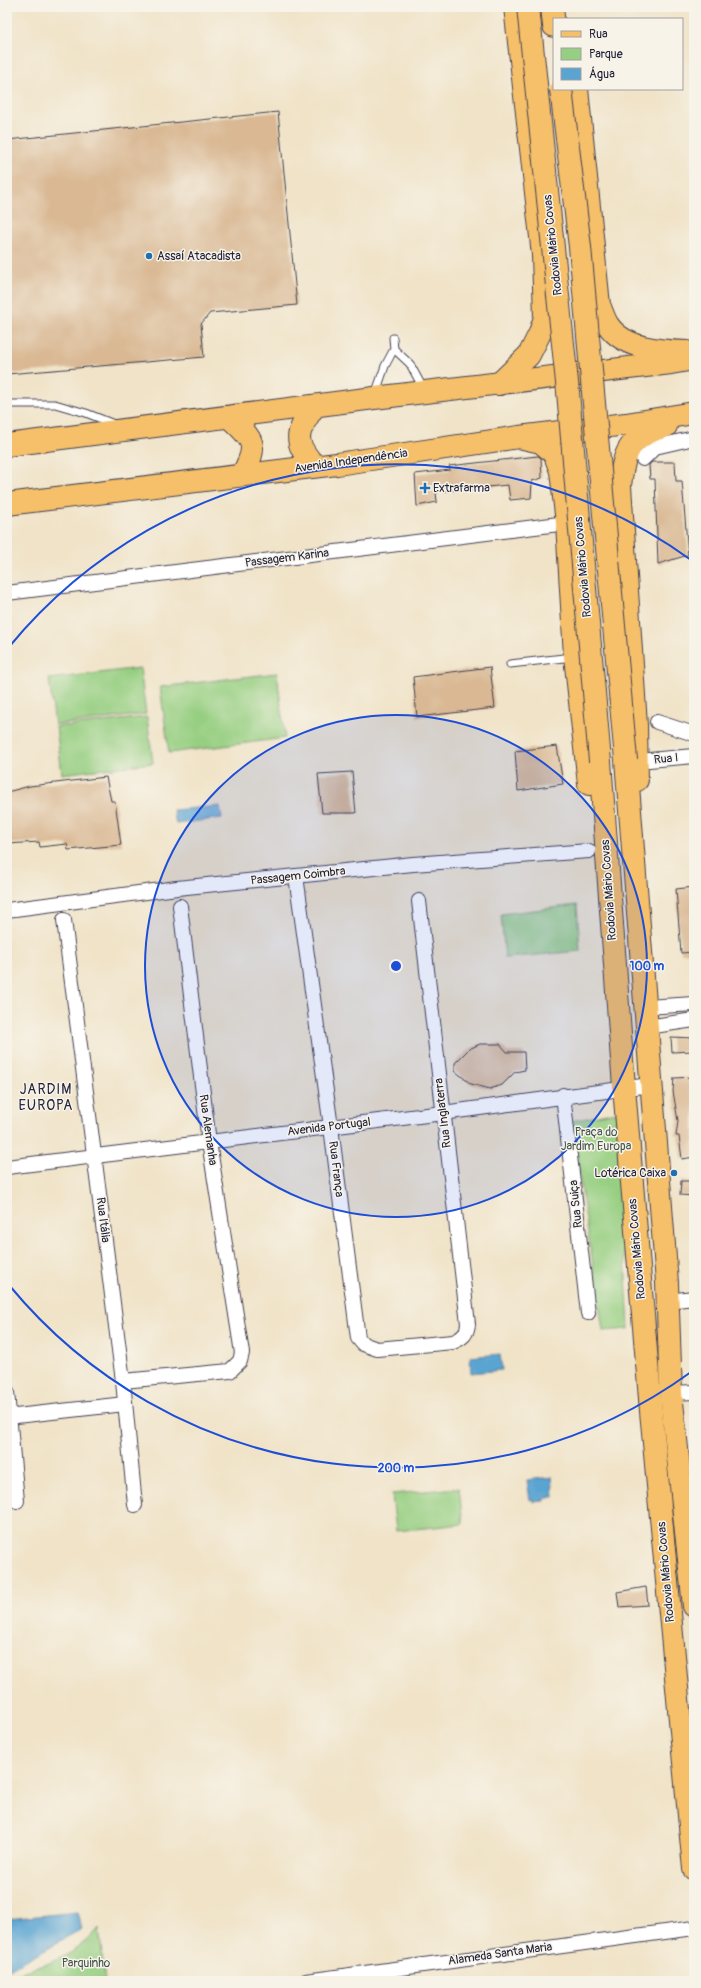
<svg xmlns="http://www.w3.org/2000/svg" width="701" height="1988" viewBox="0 0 701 1988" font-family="Pangolin,sans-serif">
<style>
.green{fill:#97cf82;stroke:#5c785e}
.water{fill:#5aa4d2;stroke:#3e6386}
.building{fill:#d9b893}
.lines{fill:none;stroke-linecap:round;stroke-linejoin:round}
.lane-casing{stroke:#413f50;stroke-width:9}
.street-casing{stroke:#413f50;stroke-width:16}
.primary-casing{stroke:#413f50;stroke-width:24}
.lane{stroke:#fff;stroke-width:7}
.street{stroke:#fff;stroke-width:14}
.primary{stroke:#f6c06b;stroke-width:22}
.primary-bridge-casing{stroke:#413f50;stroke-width:24;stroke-linecap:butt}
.primary-bridge{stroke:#f6c06b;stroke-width:22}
.ring{fill:none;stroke:#1d4ed8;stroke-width:2}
.poi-dot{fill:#1f6fb2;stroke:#f7f3e8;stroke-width:1.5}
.labels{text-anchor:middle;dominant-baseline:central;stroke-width:3;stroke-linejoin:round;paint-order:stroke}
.street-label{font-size:12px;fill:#22223b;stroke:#f7f3e8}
.poi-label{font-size:12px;fill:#22223b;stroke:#f7f3e8;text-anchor:start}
.park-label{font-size:12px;fill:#455650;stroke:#f7f3e8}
.quarter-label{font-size:14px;letter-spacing:1px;fill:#22223b;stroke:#f7f3e8}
.centre{fill:#1d4ed8;stroke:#f7f3e8;stroke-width:2}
.ring-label{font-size:12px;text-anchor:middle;font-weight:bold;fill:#1d4ed8;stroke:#f7f3e8;stroke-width:3;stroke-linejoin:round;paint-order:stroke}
</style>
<rect width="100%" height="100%" fill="#f7f3e8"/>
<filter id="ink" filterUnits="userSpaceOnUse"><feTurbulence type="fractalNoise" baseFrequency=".025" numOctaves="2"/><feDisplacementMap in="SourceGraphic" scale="8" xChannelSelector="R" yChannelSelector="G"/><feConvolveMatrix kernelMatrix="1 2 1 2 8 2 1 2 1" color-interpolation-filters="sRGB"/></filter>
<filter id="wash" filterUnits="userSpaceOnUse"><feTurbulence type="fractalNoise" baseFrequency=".012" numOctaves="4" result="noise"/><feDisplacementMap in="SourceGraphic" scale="16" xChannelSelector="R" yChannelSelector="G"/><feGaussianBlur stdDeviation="0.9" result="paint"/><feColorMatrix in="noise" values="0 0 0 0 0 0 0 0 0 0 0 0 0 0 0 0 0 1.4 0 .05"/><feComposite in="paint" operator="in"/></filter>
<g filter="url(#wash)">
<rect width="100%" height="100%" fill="#f0e3c8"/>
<g class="green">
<polygon points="140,668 146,714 55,725 49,679"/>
<polygon points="277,673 285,738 169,753 160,687"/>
<polygon points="147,717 153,763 62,774 56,727"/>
<polygon points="577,905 580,951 505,958 501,914"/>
<polygon points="617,1112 629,1329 603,1331 571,1121"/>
<polygon points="459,1488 463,1524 396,1531 392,1494"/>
<path d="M 99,1928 L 105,1980 L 8,1981 C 20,1969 21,1973 35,1968 C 59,1961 84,1948 99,1928 Z"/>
</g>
<g class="water">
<polygon points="220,806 222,818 176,824 173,810"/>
<polygon points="500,1354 502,1370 471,1373 470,1357"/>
<polygon points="552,1477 554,1497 544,1497 544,1501 533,1502 533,1499 530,1500 527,1480"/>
<polygon points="77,1912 82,1929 9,1969 7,1967 7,1919"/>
</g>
<g id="blocks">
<g class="building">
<polygon points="278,112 297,305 210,313 201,324 204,357 7,374 7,140"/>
<polygon points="538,456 541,458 542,478 532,481 531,498 510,500 508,485 436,492 437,502 417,506 415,474 450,470 449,466"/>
<polygon points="652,462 675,462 676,481 682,481 688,555 658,564 655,479 650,479 649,465"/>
<polygon points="490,667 495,708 417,717 413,677"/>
<polygon points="557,746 563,784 518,791 515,751"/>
<polygon points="352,772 356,813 322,813 318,774"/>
<polygon points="106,777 111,801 115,801 121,845 68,850 67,844 40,847 39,842 7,844 7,792 30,786"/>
<polygon points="694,887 694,952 681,953 676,889"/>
<polygon points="671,1037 694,1038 694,1051 672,1052"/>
<polygon points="480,1044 500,1044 507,1052 524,1052 525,1070 515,1072 502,1085 490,1089 471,1084 455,1071 455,1063 469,1049"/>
<polygon points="694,1077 694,1157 682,1159 679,1136 676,1136 678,1121 673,1091 674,1078"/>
<polygon points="681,1181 694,1181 694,1196 680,1195"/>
<polygon points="646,1587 648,1605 619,1607 617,1592"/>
</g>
</g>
</g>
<g filter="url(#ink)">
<use href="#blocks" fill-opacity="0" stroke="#413f50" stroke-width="1"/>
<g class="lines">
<g class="lane-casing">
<g id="lane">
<polyline points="394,349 410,364 424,390"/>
<polyline points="375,395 385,366 394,349 393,338"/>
<polyline points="7,404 55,404 86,413 114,424"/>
<polyline points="510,664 573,657"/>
</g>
</g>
<g class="street-casing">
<g id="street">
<polyline points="643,459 655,447 694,438"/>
<polyline points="7,593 567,523"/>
<polyline points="657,722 694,734"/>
<polyline points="638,761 694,756"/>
<path d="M 296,876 L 331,1127 L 358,1338 L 363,1344 L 377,1349 L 453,1342 C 463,1338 467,1334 468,1324 L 419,901"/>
<polyline points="7,910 177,888 413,864 589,851"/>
<polyline points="64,920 123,1381 135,1505"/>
<polyline points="646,1007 694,1004"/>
<polyline points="647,1027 694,1020"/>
<polyline points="563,1095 588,1313"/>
<polyline points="7,1167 443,1113 650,1085"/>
<polyline points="667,1301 694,1298"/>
<polyline points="123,1381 230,1371 240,1361 242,1353 209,1142 180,906"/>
<polyline points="7,1392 17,1501"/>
<polyline points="671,1393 694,1392"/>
<polyline points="7,1417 125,1404"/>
<polyline points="306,1981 694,1928"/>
</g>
</g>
<g class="primary-casing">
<g id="primary">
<polyline points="552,7 554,26"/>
<path d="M 577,89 L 599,305 C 602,311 604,319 608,325 C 624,349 660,351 687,352"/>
<polyline points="499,384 529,355 540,333 545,317 543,255 515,7"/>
<path d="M 314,407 C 296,433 292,441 315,466"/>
<path d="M 230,418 C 254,440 259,445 242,475"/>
<polyline points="523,438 541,442 554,453 561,471 567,523 575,656 589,784"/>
<polyline points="7,445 374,398 671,363 694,359"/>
<polyline points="7,504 337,464 519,437 626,424 694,413"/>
<polyline points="626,760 667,1283 671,1393 694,1606"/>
<polyline points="600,761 624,1087 651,1411 694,1869"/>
<path d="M 637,780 L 636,725 L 620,486 C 624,450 629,437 666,426"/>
</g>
</g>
<use href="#lane" class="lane"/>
<use href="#street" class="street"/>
<use href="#primary" class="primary"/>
<g class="primary-bridge-casing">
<g id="primary-bridge">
<polyline points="528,7 568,392 600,761"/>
<polyline points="561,89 580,247 626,760"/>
</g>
</g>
<use href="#primary-bridge" class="primary-bridge"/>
</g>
</g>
<circle cx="396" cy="966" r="251" fill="#1d4ed8" fill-opacity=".12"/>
<g class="ring">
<circle cx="396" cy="966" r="251"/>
<path d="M691 1372A502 502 0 0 1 9 1285M9 647A502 502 0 0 1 691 560"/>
</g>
<g class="poi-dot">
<circle cx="149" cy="256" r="4"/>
<path d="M423 482h4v4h4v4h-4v4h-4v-4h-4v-4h4z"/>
<circle cx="674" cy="1173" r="4"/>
</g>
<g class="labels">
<g class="street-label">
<text transform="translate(553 245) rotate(-96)">Rodovia Mário Covas</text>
<text transform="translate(351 461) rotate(-8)">Avenida Independência</text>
<text transform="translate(287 558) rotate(-7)">Passagem Karina</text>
<text transform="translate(583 567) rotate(-95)">Rodovia Mário Covas</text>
<text transform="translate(666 759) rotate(-6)">Rua I</text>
<text transform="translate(298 876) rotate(-6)">Passagem Coimbra</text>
<text transform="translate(609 890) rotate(-94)">Rodovia Mário Covas</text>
<text transform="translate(443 1113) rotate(-97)">Rua Inglaterra</text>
<text transform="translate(329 1127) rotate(-7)">Avenida Portugal</text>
<text transform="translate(208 1130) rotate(82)">Rua Alemanha</text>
<text transform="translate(336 1169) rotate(83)">Rua França</text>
<text transform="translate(576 1204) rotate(-96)">Rua Suiça</text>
<text transform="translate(103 1220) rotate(83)">Rua Itália</text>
<text transform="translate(637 1249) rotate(-95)">Rodovia Mário Covas</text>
<text transform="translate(666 1572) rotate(-95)">Rodovia Mário Covas</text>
<text transform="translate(500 1954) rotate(-8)">Alameda Santa Maria</text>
</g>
<g class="poi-label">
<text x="157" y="256">Assaí Atacadista</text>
<text x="433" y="488">Extrafarma</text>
<text x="666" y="1173" text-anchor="end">Lotérica Caixa</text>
</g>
<g class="park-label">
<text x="596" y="1132">Praça do<tspan x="596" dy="14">Jardim Europa</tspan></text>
<text x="86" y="1963">Parquinho</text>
</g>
<g class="quarter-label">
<text x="46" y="1089">JARDIM<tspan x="46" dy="16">EUROPA</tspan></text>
</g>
</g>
<circle cx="396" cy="966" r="6" class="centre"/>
<g class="ring-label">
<text x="647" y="970">100 m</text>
<text x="396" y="1472">200 m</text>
</g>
<rect width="701" height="1988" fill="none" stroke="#f7f3e8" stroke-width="24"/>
<rect x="553" y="18" width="130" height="72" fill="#f7f3e8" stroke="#a29fa3"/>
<rect x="561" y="31" width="20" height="6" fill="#f6c06b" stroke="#a29fa3"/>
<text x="589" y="38" font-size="12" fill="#22223b">Rua</text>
<rect x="561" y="48" width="20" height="12" fill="#97cf82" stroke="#a29fa3"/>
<text x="589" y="58" font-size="12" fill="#22223b">Parque</text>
<rect x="561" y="68" width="20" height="12" fill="#5aa4d2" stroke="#a29fa3"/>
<text x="589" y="78" font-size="12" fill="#22223b">Água</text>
</svg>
